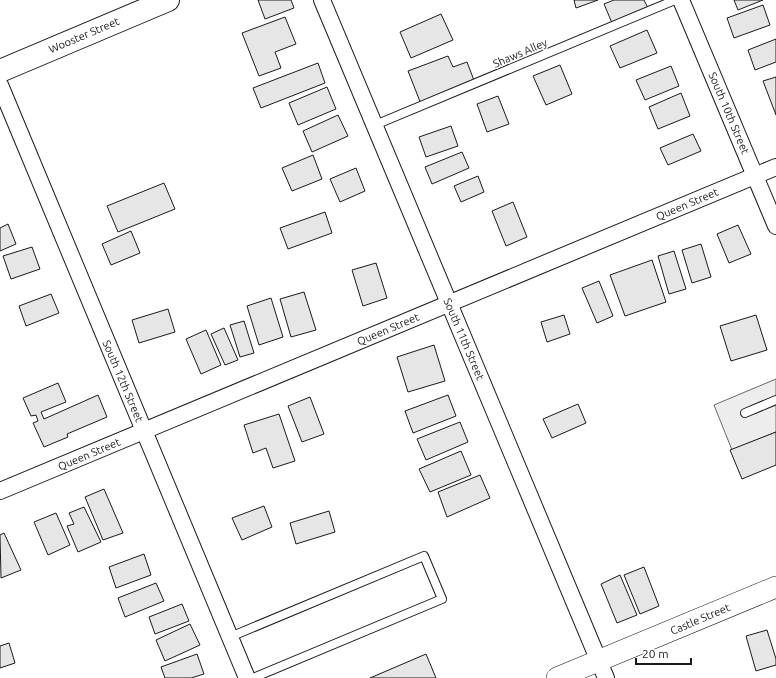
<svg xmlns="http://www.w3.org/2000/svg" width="776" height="678" viewBox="0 0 776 678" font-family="Ubuntu,sans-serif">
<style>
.built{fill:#ededed;stroke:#6a6a6a}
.building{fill:#e6e6e6;stroke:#1a1a1a}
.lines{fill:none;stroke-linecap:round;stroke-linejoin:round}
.service-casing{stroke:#1a1a1a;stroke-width:10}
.minor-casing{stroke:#1a1a1a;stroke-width:18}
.tertiary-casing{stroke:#1a1a1a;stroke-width:22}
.primary-casing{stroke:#1a1a1a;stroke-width:24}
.service{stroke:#fff;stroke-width:8}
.minor{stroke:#fff;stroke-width:16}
.tertiary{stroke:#fff;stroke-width:21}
.primary{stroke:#fff;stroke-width:22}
.labels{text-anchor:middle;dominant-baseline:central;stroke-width:3;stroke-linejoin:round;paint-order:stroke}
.street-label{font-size:11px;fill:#1a1a1a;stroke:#fff}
</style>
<rect width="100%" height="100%" fill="#fff"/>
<polygon class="built" points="776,379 776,432 732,450 714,405"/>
<g class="building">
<polygon points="258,0 291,0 294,8 265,19"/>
<polygon points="574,0 598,0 576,8"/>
<polygon points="614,0 644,0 648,8 612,23 604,4"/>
<polygon points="734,0 763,0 738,10"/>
<polygon points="763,5 770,25 734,38 727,18"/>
<polygon points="441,14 453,40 411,58 400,32"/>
<polygon points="285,17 296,44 275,52 281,68 259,76 242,33"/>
<polygon points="647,30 657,53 620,68 610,46"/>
<polygon points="776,39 776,62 755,70 748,50"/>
<polygon points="448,56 453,67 467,62 475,83 421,104 408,71"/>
<polygon points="318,63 325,83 261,108 253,88"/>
<polygon points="560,65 572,94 546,105 533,76"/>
<polygon points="671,66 679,86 645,100 636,80"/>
<polygon points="776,77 776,115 763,81"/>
<polygon points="327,87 336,109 298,125 289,103"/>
<polygon points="681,93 690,116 658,129 649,107"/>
<polygon points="498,96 509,124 487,132 477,104"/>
<polygon points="338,115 348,136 312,152 303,131"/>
<polygon points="451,126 458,146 426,157 419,137"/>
<polygon points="693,134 701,151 668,165 660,148"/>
<polygon points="462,152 469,168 432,184 425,167"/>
<polygon points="313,155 322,179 292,191 282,168"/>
<polygon points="356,168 365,191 340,202 330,179"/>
<polygon points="478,176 484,192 461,202 454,186"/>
<polygon points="164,183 175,209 118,232 107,206"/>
<polygon points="513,202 527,237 506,246 492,211"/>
<polygon points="325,212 332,233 288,249 280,228"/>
<polygon points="8,224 16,244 0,251 0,228"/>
<polygon points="738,225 751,254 729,263 717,234"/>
<polygon points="131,231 140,253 111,265 102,244"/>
<polygon points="701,244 711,277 692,283 682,250"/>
<polygon points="32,247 40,269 11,279 3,256"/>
<polygon points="674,251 686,289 669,294 658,256"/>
<polygon points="652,260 666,302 625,316 610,275"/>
<polygon points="376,263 387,298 363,306 352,270"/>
<polygon points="599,281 613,316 597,323 582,288"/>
<polygon points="304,292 316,330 291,337 280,299"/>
<polygon points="51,294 59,313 26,326 19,306"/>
<polygon points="271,298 283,337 259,345 247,306"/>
<polygon points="168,309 175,332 139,343 132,320"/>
<polygon points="564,315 570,334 547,342 541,322"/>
<polygon points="756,315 767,350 731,361 720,326"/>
<polygon points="244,321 254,353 240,357 230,325"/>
<polygon points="224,328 238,360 225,365 211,334"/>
<polygon points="206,330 221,365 201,374 186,339"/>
<polygon points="434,345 445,381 408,392 397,357"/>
<polygon points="58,383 66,402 41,412 44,419 98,395 107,417 67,434 68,437 44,447 33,423 38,421 36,415 31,416 23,398"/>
<polygon points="448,395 456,416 413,433 405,411"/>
<polygon points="310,397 324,434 302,442 288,406"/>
<polygon points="578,404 586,423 552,438 543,419"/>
<polygon points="279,414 295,461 273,468 266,448 253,453 244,425"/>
<polygon points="460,422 468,442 426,460 417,439"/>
<polygon points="776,432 776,465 742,479 730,450"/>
<polygon points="461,451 471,475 430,492 419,469"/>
<polygon points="480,475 490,498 447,517 438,492"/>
<polygon points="104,489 123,533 103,540 85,497"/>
<polygon points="264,506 272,527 242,540 232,518"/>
<polygon points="84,507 101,542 78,552 67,526 74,524 69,513"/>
<polygon points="329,511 335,532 296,544 290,523"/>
<polygon points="56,513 70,545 48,555 34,522"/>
<polygon points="4,533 21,570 1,578 0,535"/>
<polygon points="144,554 151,575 116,588 109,567"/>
<polygon points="644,567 659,606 640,614 624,575"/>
<polygon points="620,575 637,615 617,623 601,584"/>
<polygon points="156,583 164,601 125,617 118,598"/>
<polygon points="182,604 189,621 155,634 149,617"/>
<polygon points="190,624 200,645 165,661 156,640"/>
<polygon points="767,630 776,659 776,665 756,671 746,636"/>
<polygon points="9,643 15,663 0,668 0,646"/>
<polygon points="197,654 204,674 191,678 165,678 161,667"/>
<polygon points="426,654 436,678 370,678"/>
</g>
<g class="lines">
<g class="service-casing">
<g id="service">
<polyline points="375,125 675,0"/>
<polyline points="745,413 776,400"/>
<polyline points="230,637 424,556 442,599 253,678"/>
</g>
</g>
<g class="minor-casing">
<g id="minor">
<polyline points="322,0 606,678"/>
<polyline points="681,0 776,226"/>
<polyline points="0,85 247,678"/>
<polyline points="0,491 776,167"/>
</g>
</g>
<g class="tertiary-casing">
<polyline id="tertiary" points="557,678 776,587"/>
</g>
<g class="primary-casing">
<polyline id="primary" points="0,71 168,0"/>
</g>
<use href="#service" class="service"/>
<use href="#minor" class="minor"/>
<use href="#tertiary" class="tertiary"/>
<use href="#primary" class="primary"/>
</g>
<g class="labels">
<g class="street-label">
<text transform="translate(84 35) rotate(-23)">Wooster Street</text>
<text transform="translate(520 53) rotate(-23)">Shaws Alley</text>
<text transform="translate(729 113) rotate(67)">South 10th Street</text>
<text transform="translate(687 204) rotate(-23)">Queen Street</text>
<text transform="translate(388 329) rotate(-23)">Queen Street</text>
<text transform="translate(464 339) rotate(67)">South 11th Street</text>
<text transform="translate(123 381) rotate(67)">South 12th Street</text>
<text transform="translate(89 454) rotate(-23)">Queen Street</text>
<text transform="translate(700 619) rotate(-23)">Castle Street</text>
</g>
</g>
<path d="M636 658v6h55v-6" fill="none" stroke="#1a1a1a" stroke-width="2"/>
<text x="642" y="658" font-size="12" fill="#1a1a1a" stroke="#ffffff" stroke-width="3" paint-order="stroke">20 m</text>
</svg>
